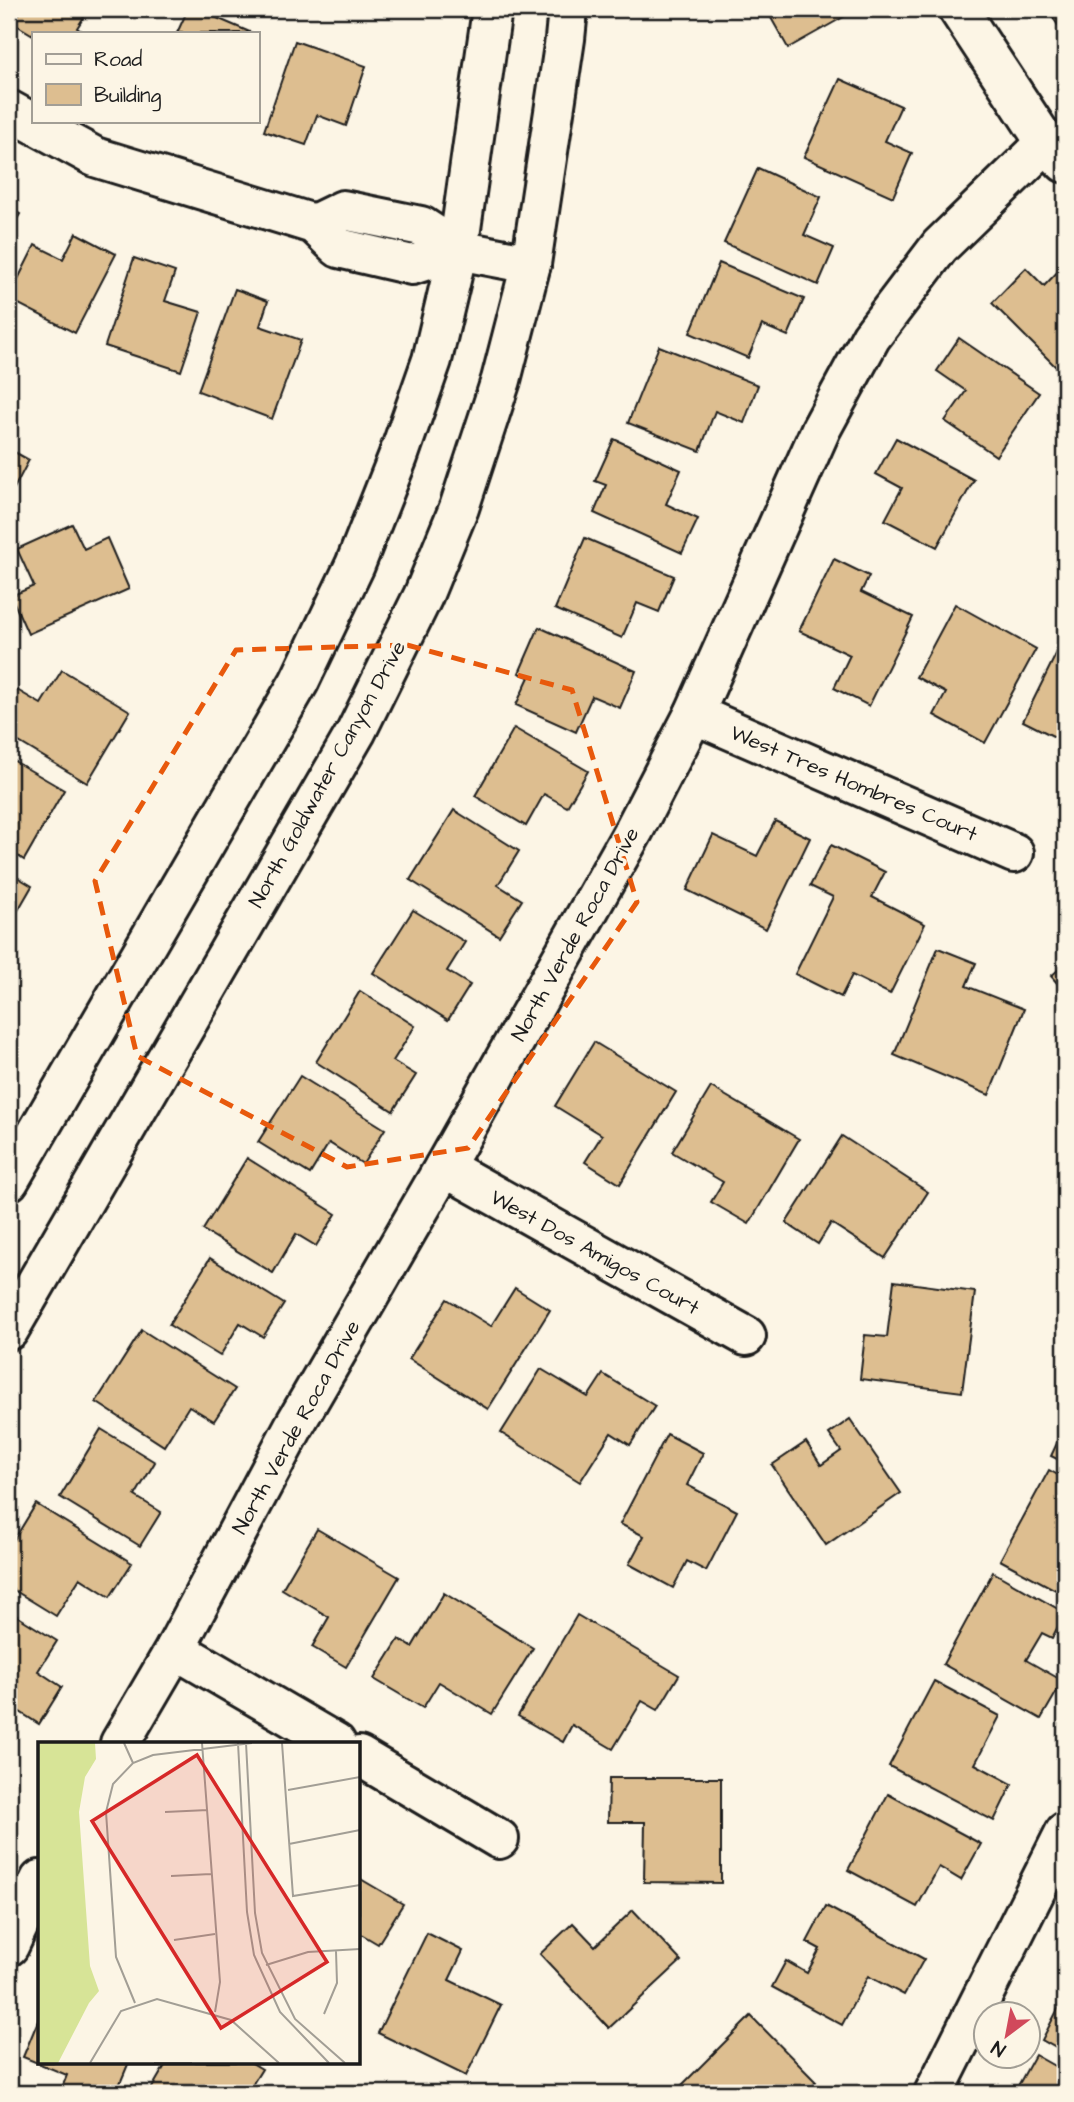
<svg xmlns="http://www.w3.org/2000/svg" width="1074" height="2102" font-family="'Architects Daughter',sans-serif">
<style>
.building{fill:#ddbe90;stroke:#1c1c1c;stroke-width:2}
.lines{fill:none;stroke-linecap:round;stroke-linejoin:round}
.minor-casing{stroke:#1c1c1c;stroke-width:44}
.tertiary-casing{stroke:#1c1c1c;stroke-width:44}
.minor{stroke:#fcf5e5;stroke-width:38}
.tertiary{stroke:#fcf5e5;stroke-width:38}
.marked{fill:none;stroke:#e8590c;stroke-width:5;stroke-dasharray:14 9;stroke-linejoin:round}
.labels{text-anchor:middle;stroke-width:7;stroke-linejoin:round;paint-order:stroke}
.street-label{font-size:21px;fill:#1c1c1c;stroke:#fcf5e5}
.inset-road{fill:none;stroke:#a29e95;stroke-width:2}
.view{fill:#d62828;fill-opacity:0.15;stroke:#d62828;stroke-width:3.5}
.inset-edge{fill:none;stroke:#1c1c1c;stroke-width:3.5}
</style>
<rect width="100%" height="100%" fill="#fcf5e5"/>
<filter id="ink" filterUnits="userSpaceOnUse"><feTurbulence type="fractalNoise" baseFrequency=".0143" numOctaves="2"/><feDisplacementMap in="SourceGraphic" scale="14" xChannelSelector="R" yChannelSelector="G"/><feConvolveMatrix kernelMatrix="1 2 1 2 8 2 1 2 1" color-interpolation-filters="sRGB"/></filter>
<g filter="url(#ink)">
<g class="building">
<path d="M22 9H89L77 28 84 33H33V35L13 23Z"/>
<path d="M188 9H196L252 33H177Z"/>
<path d="M766 9H856V10L788 48Z"/>
<path d="M1047 9H1065V29L1062 31Z"/>
<path d="M295 41 366 66 346 126 317 115 306 145 264 131Z"/>
<path d="M840 79 901 106 885 141 912 153 893 197 804 157Z"/>
<path d="M758 168 821 197 804 235 834 248 818 285 724 243Z"/>
<path d="M9 207 20 214 9 233Z"/>
<path d="M76 233 116 254 75 333 9 299V297L35 245 63 259Z"/>
<path d="M134 258 175 272 165 301 201 312 181 371 105 346Z"/>
<path d="M719 263 804 299 788 336 762 325 748 358 690 333Z"/>
<path d="M1065 264V369L1062 373 992 303 1026 268 1044 286Z"/>
<path d="M235 289 268 301 260 326 301 340 272 419 198 391Z"/>
<path d="M959 338 1039 393 996 456 945 421 966 391 937 371Z"/>
<path d="M659 346 758 385 744 423 715 411 700 451 628 423Z"/>
<path d="M896 438 974 480 937 547 885 520 902 488 876 474Z"/>
<path d="M614 439 681 470 666 504 698 519 682 553 594 513 606 485 595 481Z"/>
<path d="M9 449 29 460 9 498Z"/>
<path d="M72 524 84 549 107 538 129 589 28 634 11 596 34 586 17 549Z"/>
<path d="M585 538 674 576 659 612 637 603 622 638 555 609Z"/>
<path d="M834 559 869 576 861 592 913 617 869 706 834 688 850 655 799 631Z"/>
<path d="M955 604 1036 649 985 743 934 715 946 693 916 677Z"/>
<path d="M539 627 636 671 620 708 592 696 576 732 516 705 529 677 519 673Z"/>
<path d="M1065 636V730L1061 740 1023 721Z"/>
<path d="M62 670 130 711 87 783 9 736V703L17 690 41 704Z"/>
<path d="M514 728 588 771 567 807 544 794 526 826 475 796Z"/>
<path d="M9 758 64 790 24 860 9 850Z"/>
<path d="M454 810 519 851 498 885 522 900 499 936 410 880Z"/>
<path d="M775 821 810 838 766 929 687 890 713 835 757 856Z"/>
<path d="M831 845 885 872 872 897 925 924 890 994 852 975 841 997 795 974 833 897 810 886Z"/>
<path d="M9 872 32 886 9 926Z"/>
<path d="M413 910 465 942 447 971 470 985 448 1020 373 973Z"/>
<path d="M938 948 976 963 966 986 1024 1009 989 1095 894 1055Z"/>
<path d="M1065 964V992L1051 976Z"/>
<path d="M360 991 415 1026 393 1061 416 1075 393 1111 316 1062Z"/>
<path d="M594 1042 676 1092 620 1184 585 1162 602 1135 555 1106Z"/>
<path d="M300 1076 385 1129 363 1164 329 1143 310 1174 258 1142Z"/>
<path d="M711 1087 799 1139 749 1224 711 1202 723 1182 672 1152Z"/>
<path d="M842 1136 928 1192 885 1258 831 1223 818 1244 786 1223Z"/>
<path d="M247 1158 336 1214 316 1246 296 1234 273 1273 203 1230Z"/>
<path d="M210 1258 284 1304 263 1337 240 1323 220 1356 169 1325Z"/>
<path d="M894 1281 975 1292 962 1392 860 1379 865 1335 887 1337Z"/>
<path d="M515 1288 550 1310 488 1409 409 1359 447 1299 491 1326Z"/>
<path d="M142 1330 235 1389 214 1421 189 1406 164 1446 96 1402Z"/>
<path d="M541 1369 588 1397 603 1374 655 1406 630 1445 611 1433 580 1482 501 1433Z"/>
<path d="M850 1419 901 1493 826 1545 772 1465 806 1442 821 1465 841 1451 829 1434Z"/>
<path d="M1065 1426V1463L1051 1456Z"/>
<path d="M101 1429 155 1462 135 1496 161 1512 140 1546 60 1497Z"/>
<path d="M667 1434 703 1453 687 1485 737 1511 706 1571 687 1561 673 1588 629 1564 644 1536 620 1524Z"/>
<path d="M1049 1470 1065 1479V1595L1000 1560Z"/>
<path d="M36 1504 132 1563 110 1597 80 1578 56 1616 9 1587V1548Z"/>
<path d="M317 1529 399 1577 346 1667 312 1647 329 1617 282 1589Z"/>
<path d="M993 1572 1065 1613 1052 1638 1042 1633 1026 1660 1063 1681 1041 1719 943 1664Z"/>
<path d="M444 1593 533 1648 492 1714 439 1682 423 1708 374 1679 399 1639 412 1647Z"/>
<path d="M9 1611 57 1641 38 1671 62 1687 39 1724 9 1705Z"/>
<path d="M577 1615 679 1675 658 1710 642 1701 613 1749 572 1725 563 1742 518 1716Z"/>
<path d="M934 1681 1000 1716 975 1764 1012 1784 994 1821 889 1766Z"/>
<path d="M609 1778H721V1883L644 1882 645 1822H608Z"/>
<path d="M888 1794 981 1844 961 1880 939 1867 917 1907 848 1870Z"/>
<path d="M359 1878 403 1904 378 1944 361 1934 359 1937Z"/>
<path d="M826 1906 924 1959 904 1995 868 1976 842 2025 772 1987 786 1961 807 1973 820 1949 807 1942Z"/>
<path d="M633 1910 681 1961 609 2028 540 1954 573 1923 595 1946Z"/>
<path d="M427 1933 463 1951 449 1980 501 2005 466 2076 378 2033Z"/>
<path d="M1060 2005 1065 2007V2053L1042 2040Z"/>
<path d="M40 2016V2062H129L116 2093H60L67 2075 23 2057Z"/>
<path d="M751 2016 816 2082 805 2093H674Z"/>
<path d="M1035 2055 1065 2072V2093H1014Z"/>
<path d="M167 2062H250L262 2069 247 2093H149Z"/>
<path d="M298 2084 316 2093H293Z"/>
</g>
<g class="lines">
<defs>
<g id="minor">
<path d="M958 9 1046 143 1065 163"/>
<path d="M9 110 95 157 314 224 339 248 412 265 458 250"/>
<path d="M314 224 343 210 421 226 458 250 531 264"/>
<path d="M694 714 1014 853"/>
<path d="M444 1167 746 1336"/>
<path d="M175 1649 336 1743"/>
<path d="M120 1743 175 1649 294 1426 444 1167 634 830 694 714 821 429 871 337 940 246 1046 143"/>
<path d="M359 1756 499 1839"/>
<path d="M9 1946 40 1880"/>
<path d="M934 2093 1065 1832"/>
</g>
<g id="tertiary">
<path d="M9 1181 299 682 355 565 398 457 432 360 458 250 492 9"/>
<path d="M9 1330 356 732 423 596 459 508 501 380 531 264 565 39 568 9"/>
</g>
</defs>
<use href="#minor" class="minor-casing"/>
<use href="#tertiary" class="tertiary-casing"/>
<use href="#minor" class="minor"/>
<use href="#tertiary" class="tertiary"/>
</g>
</g>
<path class="marked" d="M407 645 572 690 637 902 468 1148 347 1167 137 1056 95 881 236 650Z"/>
<g class="labels">
<g class="street-label">
<text transform="translate(327 774) rotate(-61)" y="7">North Goldwater Canyon Drive</text>
<text transform="translate(854 783) rotate(23)" y="7">West Tres Hombres Court</text>
<text transform="translate(575 934) rotate(-61)" y="7">North Verde Roca Drive</text>
<text transform="translate(595 1252) rotate(29)" y="7">West Dos Amigos Court</text>
<text transform="translate(296 1427) rotate(-61)" y="7">North Verde Roca Drive</text>
</g>
</g>
<g transform="translate(38 1742)">
<rect width="322" height="322" fill="#fcf5e5"/>
<path d="M0 1H57L58 17 47 35 41 70 52 224 61 249 51 261 20 321H0Z" fill="#d7e497"/>
<path class="inset-road" d="M86 1 95 21M164 1 182 240 177 270M200 1 209 170 216 213 242 270 291 321M208 1 217 171 224 211 257 277 307 321M244 1 255 154 322 143M250 48 322 35M127 70 170 68M251 102 322 88M133 134 173 132M136 198 177 192M228 223 270 210 322 207M97 261 78 215 68 70 75 42 95 21 115 13 214 1M286 272 299 241 298 209M52 321 83 269 119 257 193 278 241 321M116 321H154"/>
<path class="view" d="M159 13 289 220 183 286 54 79Z"/>
<rect width="322" height="322" class="inset-edge"/>
</g>
<rect width="1074" height="2102" fill="none" stroke="#fcf5e5" stroke-width="35"/>
<rect x="18" y="18" width="1039" height="2067" fill="none" stroke="#1c1c1c" stroke-width="2.5" filter="url(#ink)"/>
<rect x="32" y="32" width="228" height="91" fill="#fcf5e5" stroke="#a29e95" stroke-width="2"/>
<rect x="46" y="54" width="35" height="10" fill="#fcf5e5" stroke="#a29e95" stroke-width="2"/>
<text x="94" y="66" font-size="21" fill="#1c1c1c">Road</text>
<rect x="46" y="84" width="35" height="21" fill="#ddbe90" stroke="#a29e95" stroke-width="2"/>
<text x="94" y="102" font-size="21" fill="#1c1c1c">Building</text>
<g transform="translate(1007 2035) rotate(212)"><circle r="33" fill="#fcf5e5" stroke="#a29e95" stroke-width="2"/>
<path d="M0-5L12 26L0 18L-12 26Z" fill="#d1495b"/>
<text y="-10" font-size="19" font-weight="bold" text-anchor="middle" fill="#1c1c1c">N</text>
</g>
</svg>
